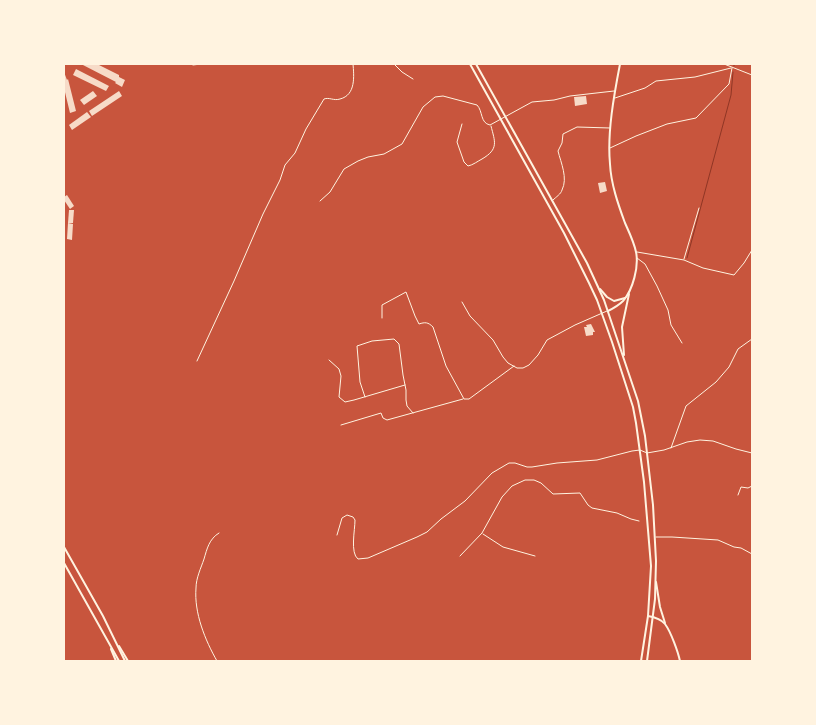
<svg xmlns="http://www.w3.org/2000/svg" width="816" height="725" font-family="'Alegreya Sans',sans-serif">
<style>
.lines{fill:none;stroke-linecap:round;stroke-linejoin:round}
.stream{stroke:#8f3625;stroke-width:1}
.building{fill:#f7dbc8}
.service{stroke:#fff3e0;stroke-width:1}
.minor{stroke:#fff3e0;stroke-width:2}
.tertiary{stroke:#fff3e0;stroke-width:2}
</style>
<rect width="100%" height="100%" fill="#c8553d"/>
<g class="lines">
<g class="stream">
<path d="M734 66V64"/>
<path d="M687 258 731 95 733 72"/>
</g>
</g>
<g class="building">
<path d="M81 64H97L119 75V77L125 80 122 87 115 83 116 82Z"/>
<path d="M76 69 109 86 106 91 73 75Z"/>
<path d="M64 72 67 80 68 79 76 111 70 113 64 88Z"/>
<path d="M93 91 97 96 84 105 80 100Z"/>
<path d="M119 91 122 96 92 116 89 111Z"/>
<path d="M586 96 587 104 575 106 574 97Z"/>
<path d="M87 112 91 117 72 130 69 125Z"/>
<path d="M605 182 607 191 600 193 598 183Z"/>
<path d="M67 195 74 206 70 209 64 200V197Z"/>
<path d="M69 210H74L73 223H68Z"/>
<path d="M68 223 73 224 72 240 67 239Z"/>
<path d="M591 324 595 332H593V335L586 336 584 327H587L586 325Z"/>
</g>
<g class="lines">
<g class="service">
<path d="M394 64 402 72 413 79"/>
<path d="M724 64 752 75"/>
<path d="M193 65 201 64"/>
<path d="M615 98 645 88 656 81 695 77 731 68"/>
<path d="M462 124 457 142 464 162 468 166C473 165 478 161 482 159 499 149 495 142 491 126"/>
<path d="M610 148 636 136 667 124 696 118 729 84 732 68"/>
<path d="M553 200C556 197 561 194 562 190 568 178 561 163 558 151L562 143 563 134 577 127 610 128"/>
<path d="M320 201 330 192 344 169 358 161 368 157 384 154 402 144 423 107 435 97 443 96 477 105C483 111 480 123 490 125L532 102 554 100 570 96 614 91"/>
<path d="M637 252 684 260 703 268 734 275 744 263 752 250"/>
<path d="M637 258 645 264 657 286 668 310 671 325 682 343"/>
<path d="M684 259 699 208"/>
<path d="M462 302 470 316 493 340 503 357 508 363 517 368H523L529 365 538 355 547 340 575 325 607 311"/>
<path d="M382 318V305L406 292 415 316 419 324C425 322 428 322 433 327L446 366 464 399H469L514 366"/>
<path d="M329 360 339 369 341 376 339 397 345 402 354 400 405 385"/>
<path d="M197 361 234 281 263 214 280 180 285 165 295 153 306 129 324 99C329 97 334 101 340 99 356 95 354 76 353 64"/>
<path d="M365 397 360 382 357 346 372 341 394 339 399 344 403 375 406 390V400L407 406 413 413"/>
<path d="M341 425 381 413 383 418 387 420 463 399"/>
<path d="M671 448 686 406 716 382 729 367 738 349 752 339"/>
<path d="M738 495 741 487 748 488 752 486"/>
<path d="M483 534 503 547 535 556"/>
<path d="M337 535 342 518 347 515 353 517 355 520C355 530 350 553 358 559L368 558 417 537 427 532 441 519 465 501 492 473 509 463H515L527 467H532L557 463 597 460 632 451 640 450 647 453 664 450 687 442 700 440 713 441 736 449 752 453"/>
<path d="M656 537H672L718 540 734 547 741 548 752 554"/>
<path d="M460 556 482 533 502 497 512 486 525 480H534L541 483 553 494 580 493 588 505 592 508 617 513 631 519 639 521"/>
<path d="M217 661C205 640 194 613 196 588 196 578 201 568 204 559 207 549 209 539 219 533"/>
</g>
<g class="minor">
<path d="M656 582 660 607 665 623"/>
<path d="M648 616C654 617 661 619 665 624 671 632 678 652 680 661"/>
</g>
<g class="tertiary">
<path d="M470 64 564 233 589 283 597 300 612 342 633 407 636 423 644 482 651 566 648 616 641 661"/>
<path d="M476 64 587 263 604 300 638 401 645 436 653 505 656 561 655 599 647 661"/>
<path d="M600 289 607 297 614 301 625 298"/>
<path d="M608 311C614 308 619 305 623 301 633 290 639 266 636 252 634 242 629 232 625 223 618 204 611 184 610 164 607 133 614 95 620 64"/>
<path d="M624 355 622 327 629 294"/>
<path d="M64 547 103 616 125 661"/>
<path d="M64 563 119 661"/>
<path d="M119 646 128 661"/>
<path d="M111 649 116 661"/>
</g>
</g>
<rect width="816" height="725" fill="none" stroke="#fff3e0" stroke-width="130"/>
</svg>
